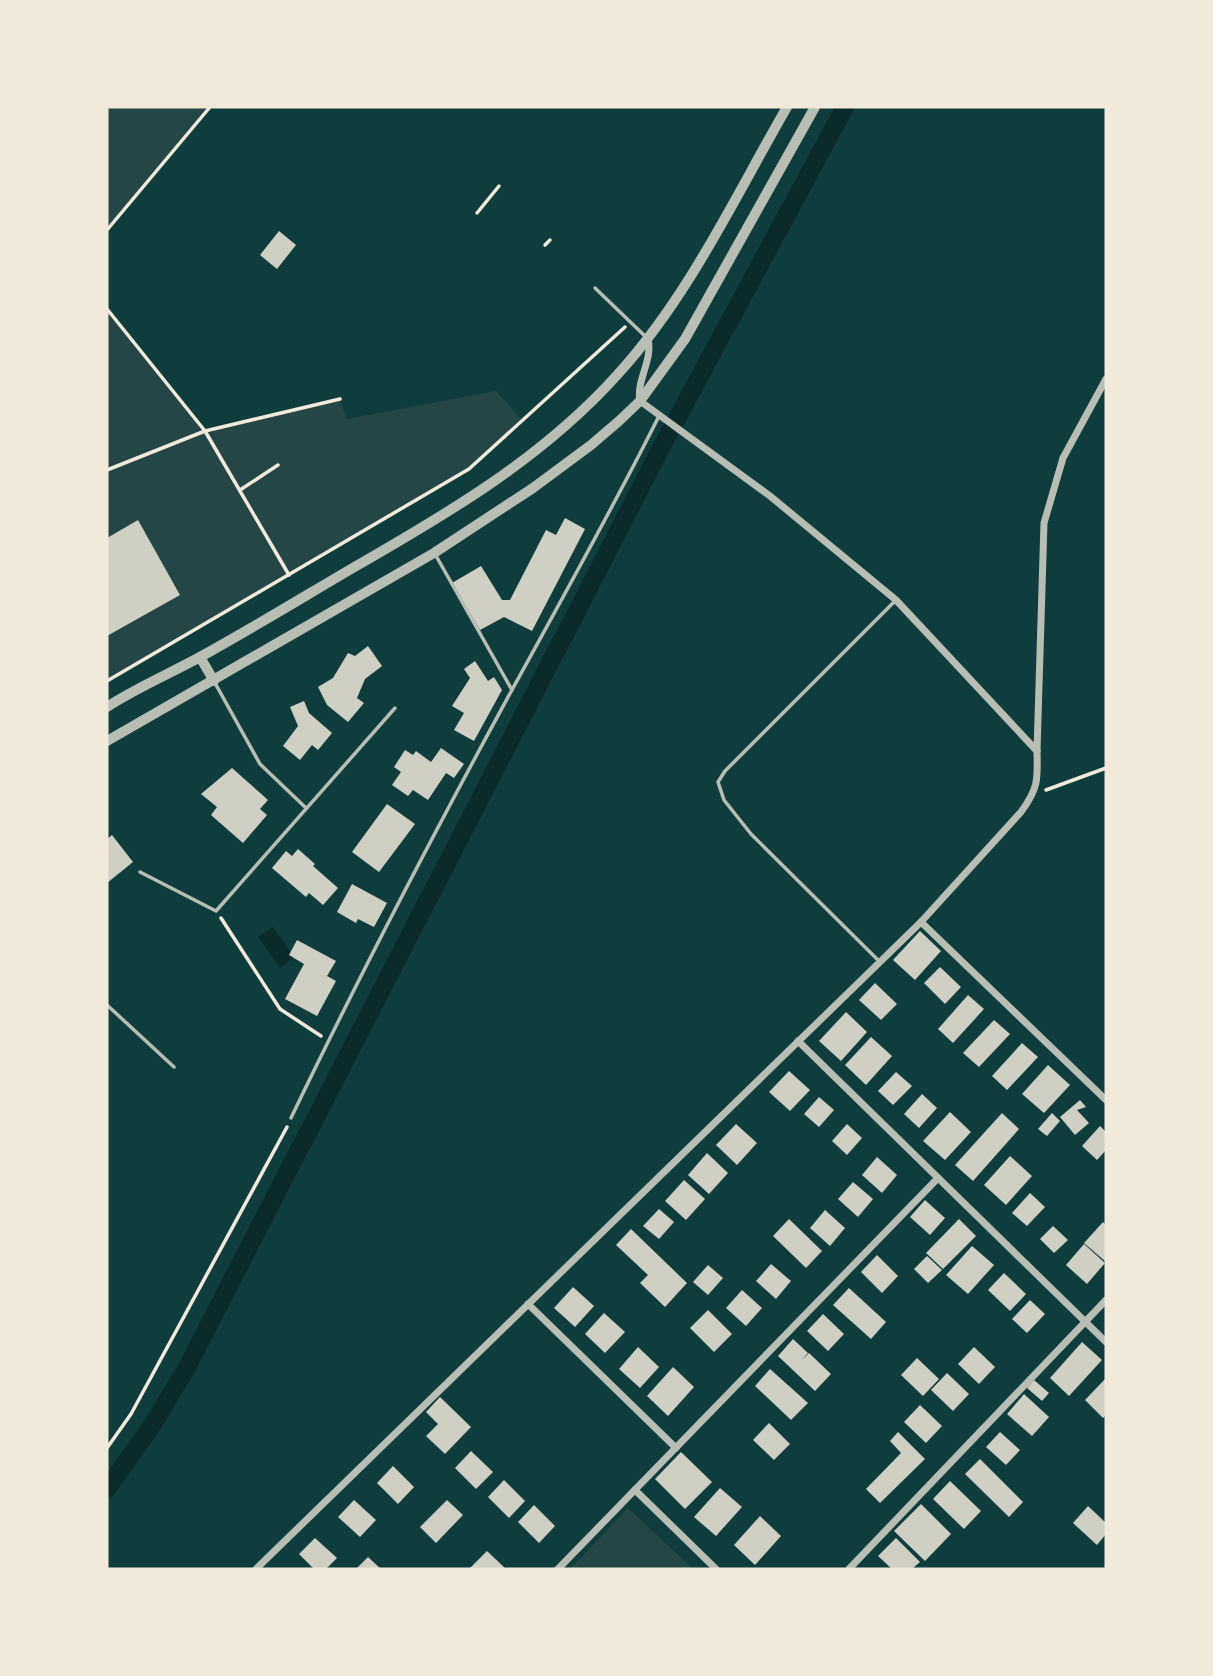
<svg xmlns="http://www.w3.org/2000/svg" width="1213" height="1676" font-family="'Roboto Serif',serif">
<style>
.green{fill:#244646}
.water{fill:#0a2a2b}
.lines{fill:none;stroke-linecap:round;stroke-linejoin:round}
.canal{stroke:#0a2a2b;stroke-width:18}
.building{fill:#cfcfc3}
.path{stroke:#f1e9da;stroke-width:3.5}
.service{stroke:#b8beb3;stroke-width:3.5}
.minor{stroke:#b8beb3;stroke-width:7}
.tertiary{stroke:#b8beb3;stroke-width:10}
</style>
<rect width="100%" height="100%" fill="#0f3d3e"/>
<g class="green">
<path d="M107 107H210L107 230Z"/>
<path d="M107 309 205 431 340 399 347 419 496 391 523 422 469 469 107 681V636L180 594 138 520 107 538Z"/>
<path d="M628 1508 693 1569H570Z"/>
</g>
<path class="water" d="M273 927 294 957 280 968 258 937Z"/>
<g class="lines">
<path class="canal" d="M107 1489 153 1424 186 1369 661 448 845 107"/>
</g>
<g class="building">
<path d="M279 231 296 245 277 269 260 255Z"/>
<path d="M565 518 585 529 532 631 504 617 480 630 452 583 481 566 502 600H510L546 530 556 535Z"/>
<path d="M138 520 180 595 107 636V538Z"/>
<path d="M368 646 382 666 365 679 357 698 364 703 348 722 327 705 318 687 333 678 348 653 355 656Z"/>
<path d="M475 661 488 681 494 677 502 690 474 741 454 730 464 713 452 706 470 678 464 669Z"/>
<path d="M304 701 309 713 332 733 318 750 312 745 300 760 283 746 298 726 290 707Z"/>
<path d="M441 748 464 764 454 778 446 773 428 800 413 790 408 796 392 785 401 772 394 767 405 750 413 755 416 751 431 762Z"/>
<path d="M232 768 268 800 260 809 267 815 243 843 211 815 217 807 201 794Z"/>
<path d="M387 804 415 824 379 872 352 852Z"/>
<path d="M112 835 133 862 107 883V839Z"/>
<path d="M298 849 315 864 313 866 338 888 323 905 309 893 306 897 272 868 286 851 292 856Z"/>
<path d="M352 884 387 903 374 927 358 919 356 923 337 912Z"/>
<path d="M920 931 941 951 915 980 893 960Z"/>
<path d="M297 940 336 961 327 976 336 981 317 1016 285 999 304 964 289 955Z"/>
<path d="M940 967 961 987 945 1004 924 983Z"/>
<path d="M875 983 897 1004 881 1020 859 1000Z"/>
<path d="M968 995 984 1009 953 1043 938 1029Z"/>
<path d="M846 1012 867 1032 841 1061 819 1041Z"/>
<path d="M994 1020 1010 1034 979 1067 963 1053Z"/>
<path d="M871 1037 892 1056 866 1085 845 1065Z"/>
<path d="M1022 1043 1038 1057 1007 1090 992 1076Z"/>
<path d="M1048 1065 1070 1085 1044 1113 1022 1094Z"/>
<path d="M789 1071 810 1090 790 1111 769 1092Z"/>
<path d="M896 1072 912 1086 893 1105 878 1091Z"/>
<path d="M922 1094 937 1108 919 1128 904 1114Z"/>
<path d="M819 1097 834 1110 819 1127 804 1114Z"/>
<path d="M1080 1100 1086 1107 1077 1110 1089 1123 1075 1135 1060 1117Z"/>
<path d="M950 1112 971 1132 945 1160 923 1141Z"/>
<path d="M1002 1113 1019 1129 973 1181 955 1165Z"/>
<path d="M1052 1113 1060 1121 1047 1136 1038 1129Z"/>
<path d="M736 1124 757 1143 737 1165 716 1145Z"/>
<path d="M847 1124 862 1138 847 1155 832 1141Z"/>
<path d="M1100 1126 1106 1132V1150L1097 1160 1082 1146Z"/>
<path d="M707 1153 728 1173 709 1194 688 1175Z"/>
<path d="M1010 1156 1032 1176 1006 1205 984 1185Z"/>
<path d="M877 1157 897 1175 882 1193 862 1175Z"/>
<path d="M684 1180 705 1199 686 1220 665 1201Z"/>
<path d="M853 1182 873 1199 858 1217 838 1199Z"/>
<path d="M1030 1193 1045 1207 1027 1226 1012 1213Z"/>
<path d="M925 1200 945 1218 930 1235 910 1217Z"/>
<path d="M659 1209 674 1222 659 1239 643 1226Z"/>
<path d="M825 1210 845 1228 830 1246 810 1228Z"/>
<path d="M789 1219 822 1251 806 1268 773 1236Z"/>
<path d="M959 1219 976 1236 943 1269 926 1253Z"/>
<path d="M1103 1222 1106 1225V1262L1084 1243Z"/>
<path d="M1053 1226 1068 1240 1054 1253 1040 1239Z"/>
<path d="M631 1229 687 1283 665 1307 640 1283 648 1275 616 1245Z"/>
<path d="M1084 1244 1105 1263 1087 1284 1066 1265Z"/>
<path d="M972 1246 994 1265 968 1294 946 1275Z"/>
<path d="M877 1255 898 1276 882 1293 861 1272Z"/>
<path d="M927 1256 942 1270 928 1283 914 1269Z"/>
<path d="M771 1264 791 1281 776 1299 756 1281Z"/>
<path d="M708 1265 723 1278 708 1295 693 1282Z"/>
<path d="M1004 1273 1026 1294 1010 1311 988 1290Z"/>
<path d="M573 1287 594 1306 575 1327 554 1308Z"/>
<path d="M849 1288 886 1322 871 1339 833 1305Z"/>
<path d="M742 1290 762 1308 746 1326 726 1308Z"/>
<path d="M1030 1300 1045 1314 1027 1333 1012 1319Z"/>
<path d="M708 1310 732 1334 714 1352 690 1328Z"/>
<path d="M604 1313 625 1332 605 1353 585 1334Z"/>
<path d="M823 1314 844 1334 828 1351 807 1331Z"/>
<path d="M793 1339 808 1353 802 1360 809 1353 831 1374 815 1391 778 1356Z"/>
<path d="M1082 1342 1102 1360 1069 1396 1050 1378Z"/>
<path d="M638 1347 659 1367 640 1388 619 1369Z"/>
<path d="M974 1347 995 1367 979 1384 958 1364Z"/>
<path d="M917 1358 939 1379 923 1396 901 1375Z"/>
<path d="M673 1367 694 1387 668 1416 647 1396Z"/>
<path d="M770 1369 808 1403 791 1420 755 1386Z"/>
<path d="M947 1373 969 1394 953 1411 931 1390Z"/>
<path d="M1106 1378V1415L1103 1418 1085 1400Z"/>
<path d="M1034 1380 1049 1393 1042 1401 1027 1388Z"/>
<path d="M1024 1394 1049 1417 1032 1436 1007 1414Z"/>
<path d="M440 1397 471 1427 445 1454 426 1436 438 1424 426 1412Z"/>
<path d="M920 1405 942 1426 926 1443 904 1422Z"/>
<path d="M769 1423 790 1444 774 1460 753 1440Z"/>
<path d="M898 1432 925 1459 880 1503 866 1489 901 1453 890 1441Z"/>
<path d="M1000 1432 1020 1450 1006 1465 986 1447Z"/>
<path d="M471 1451 493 1472 476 1489 455 1468Z"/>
<path d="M681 1452 712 1482 685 1509 655 1479Z"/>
<path d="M980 1459 1023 1502 1009 1517 965 1474Z"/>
<path d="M393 1466 414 1487 398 1504 377 1483Z"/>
<path d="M504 1480 525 1501 509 1518 488 1497Z"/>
<path d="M950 1481 981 1511 964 1529 933 1499Z"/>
<path d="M720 1488 742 1507 716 1536 694 1517Z"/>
<path d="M354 1500 376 1520 360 1537 338 1517Z"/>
<path d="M447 1500 463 1515 436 1543 420 1527Z"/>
<path d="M921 1504 951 1534 925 1561 894 1531Z"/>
<path d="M534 1505 555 1526 539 1543 518 1522Z"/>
<path d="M1088 1506 1106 1523V1534L1097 1545 1073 1523Z"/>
<path d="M760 1516 781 1536 755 1565 734 1545Z"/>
<path d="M315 1538 337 1558 326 1569H314L299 1554Z"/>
<path d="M896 1538 920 1562 912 1569H892L878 1556Z"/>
<path d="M487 1551 506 1569H472L470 1568Z"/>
<path d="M368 1557 381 1569H356Z"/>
</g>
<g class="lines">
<g class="path">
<path d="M477 213 499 186"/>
<path d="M107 230 210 107"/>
<path d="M545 245 550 240"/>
<path d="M107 309 205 431 289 575"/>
<path d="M107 470 205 431 340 399"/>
<path d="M240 490 278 465"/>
<path d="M107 681 469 469 625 327"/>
<path d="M1046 790 1106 768"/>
<path d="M221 918 280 1009 321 1036"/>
<path d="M107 1448 131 1414 287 1127"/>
</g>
<g class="service">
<path d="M595 288 647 338"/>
<path d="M435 554 512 690"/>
<path d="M215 683 260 764 306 808"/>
<path d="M140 872 216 911 395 708"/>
<path d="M880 962 751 834 724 800 718 782 725 771 896 600"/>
<path d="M107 1005 174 1067"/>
<path d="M291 1118C361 972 436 829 513 688 563 597 613 508 659 416"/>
</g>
<g class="minor">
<path d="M648 339C653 361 636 380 640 401L770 496 896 600 1037 751"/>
<path d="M921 922 1106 1100"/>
<path d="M798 1041 1106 1342"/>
<path d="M528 1304 676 1448"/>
<path d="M635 1490 716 1569"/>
<path d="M256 1569 921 922 1021 812C1038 789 1038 780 1037 751L1044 523 1063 458 1106 379"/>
<path d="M558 1569 938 1178"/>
<path d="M849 1569 1106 1300"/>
</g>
<g class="tertiary">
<path d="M200 657 214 681"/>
<path d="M107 707C136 688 169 674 200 657 251 629 300 599 351 569 447 514 543 458 618 374 689 296 735 197 787 107"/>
<path d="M107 741 434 553 533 488 591 445 619 421 640 401 685 339 815 107"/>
</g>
</g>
<rect width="1213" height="1676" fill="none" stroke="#f1e9da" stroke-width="217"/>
</svg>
